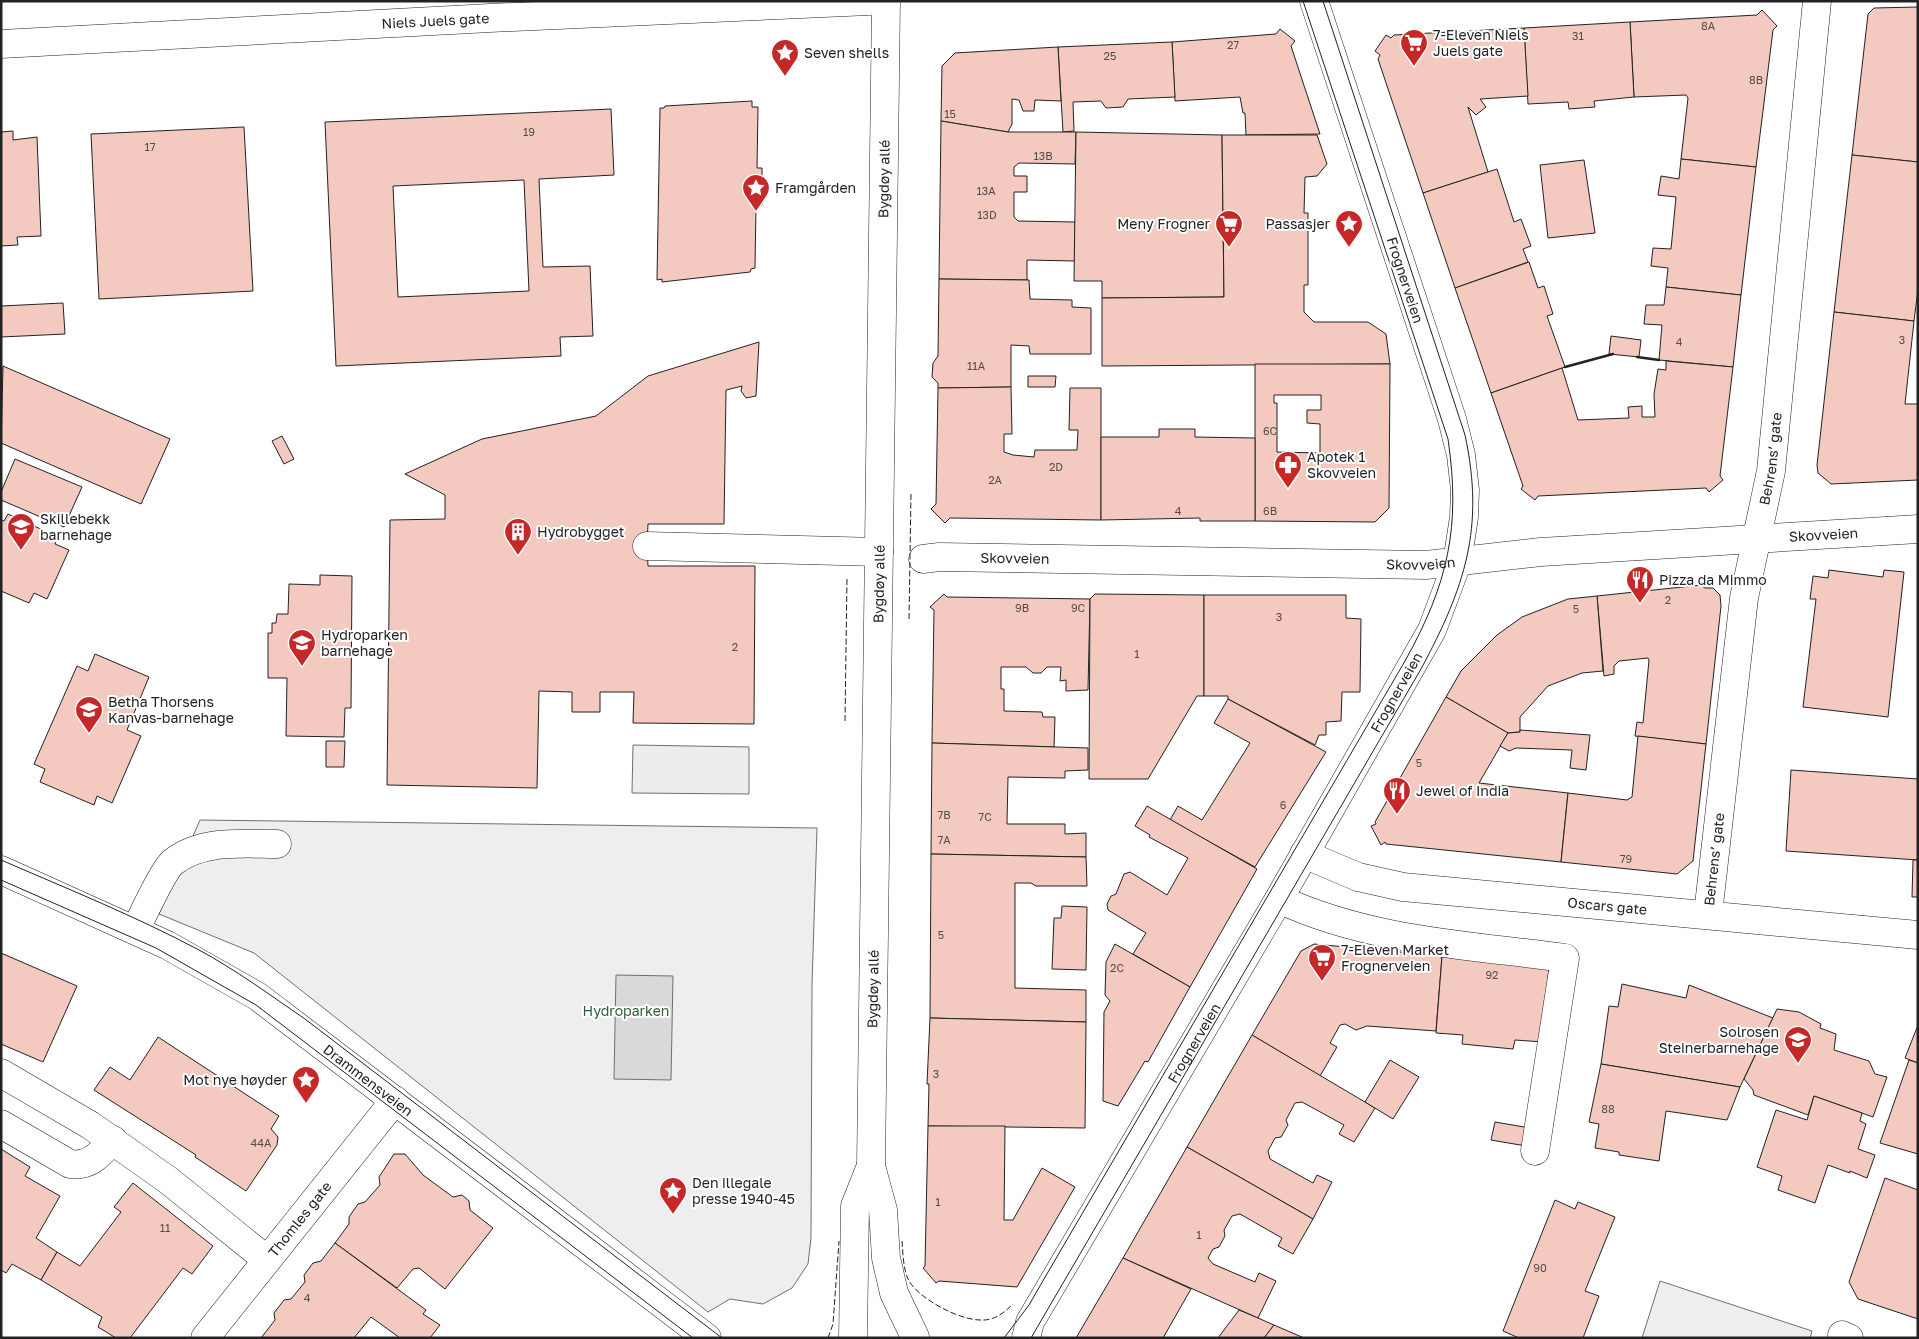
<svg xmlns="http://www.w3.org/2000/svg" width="1919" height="1339" font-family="'Golos Text',sans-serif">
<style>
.green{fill:#eee;stroke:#6f6f6f}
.parking{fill:#ededed;stroke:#6f6f6f}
.water{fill:#d9d9d9;stroke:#6f6f6f}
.building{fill:#f3c9c0;stroke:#222;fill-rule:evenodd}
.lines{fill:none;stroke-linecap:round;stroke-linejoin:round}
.minor-casing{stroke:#222;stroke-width:29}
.major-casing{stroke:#222;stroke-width:29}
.minor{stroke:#fff;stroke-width:28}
.major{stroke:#fff;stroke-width:28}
.tram{stroke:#222;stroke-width:1}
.fence{stroke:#222;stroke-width:1;stroke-dasharray:6 2.5;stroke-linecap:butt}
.wall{stroke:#222;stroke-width:2.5}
.labels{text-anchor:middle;stroke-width:4;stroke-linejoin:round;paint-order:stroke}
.number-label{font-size:11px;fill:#564c4a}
.street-label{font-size:14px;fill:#222;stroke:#fff}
.poi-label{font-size:14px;fill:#222;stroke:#fff;text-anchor:start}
.park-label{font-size:14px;fill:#2f5e38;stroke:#fff}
</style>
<rect width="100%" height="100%" fill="#fff"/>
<g class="green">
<path d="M200 820 817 828 812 985 811 1238 808 1264 792 1288 763 1304 730 1299 708 1312 254 953 159 914Z"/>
<path d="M1660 1281 1812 1331 1810 1338H1642Z"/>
</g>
<path class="parking" d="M633 745 749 747V794L632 793Z"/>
<path class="water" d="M616 975 673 976 671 1080 614 1079Z"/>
<g class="building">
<path d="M1918 7V162L1852 155 1868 14 1874 8Z"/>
<path d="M1762 10 1777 26 1773 30 1756 167 1681 159 1688 98 1686 95 1634 97 1630 22 1757 15Z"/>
<path d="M1630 22 1634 97 1594 101 1595 107 1569 109 1568 102 1528 104 1524 28Z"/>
<path d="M1524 28 1528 96 1480 99 1486 107 1476 115 1468 107 1488 172 1423 193 1378 59 1380 55 1375 51 1386 35 1391 38 1394 35Z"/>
<path d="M1280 29 1295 41 1291 46 1320 134 1246 135 1245 113H1243L1240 97 1175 101 1172 42 1276 34Z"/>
<path d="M1172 42 1175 97 1128 99 1123 107 1106 108 1101 101 1073 102 1074 131 1063 132 1058 47Z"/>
<path d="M1058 47 1061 101 1035 100 1034 111H1023L1019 100 1012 99V124L1008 132 941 121 942 66 955 53Z"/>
<path d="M752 101V107H758L757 168H762V205H756L755 268 751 269 750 272 662 282V279L657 280 660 108H664L665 106Z"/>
<path d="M611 109 614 175 539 179 543 267 590 266 593 336 560 337 561 356 336 366 325 122ZM524 180 529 291 398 297 393 186Z"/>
<path d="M941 121 1008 132H1076L1075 164 1019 163 1014 167V176H1027V192H1014V217L1018 221 1075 222V261L1027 260V280L939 279Z"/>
<path d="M244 127 253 291 99 299 91 134Z"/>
<path d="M13 131V140L37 137 41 236 17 237 18 245 1 246V132Z"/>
<path d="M1076 132 1222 135 1224 297 1102 298V281H1074Z"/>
<path d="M1222 135H1317L1327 164 1317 176 1305 177 1304 213H1308V285H1304V312L1314 322H1368L1386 334 1390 364 1102 366V298L1224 297Z"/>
<path d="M1852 155 1918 162V289L1914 321 1834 312Z"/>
<path d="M1681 159 1756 167 1741 295 1666 287 1668 268 1651 266 1653 248 1671 249 1676 197 1658 195 1661 176 1679 179Z"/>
<path d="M1584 160 1595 233 1548 238 1540 165Z"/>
<path d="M1497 169 1514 222 1521 219 1531 246 1523 249 1528 262 1455 288 1423 193Z"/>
<path d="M1529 262 1538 288 1544 286 1553 314 1547 316 1565 367 1491 393 1455 288Z"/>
<path d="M939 279 1029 280 1030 299 1072 300V307L1091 308V354H1030L1029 346 1011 345V387L938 388V383L932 377 933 363 938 356Z"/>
<path d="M1666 287 1741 295 1733 367 1659 360 1662 325 1644 324 1646 305H1664Z"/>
<path d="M63 303 65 334 1 337V306Z"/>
<path d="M1834 312 1914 321 1905 404H1918V480L1831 484 1818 473 1817 465Z"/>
<path d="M1611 336 1641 340 1639 357 1609 354Z"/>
<path d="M759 342 756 396 746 398 741 391 742 386 726 390 724 524H648L647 546 648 566H755L754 724 633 723 634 692H600V712H572V692L539 691 537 788 387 785 390 520 445 519V495L405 474 482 439 596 416 648 376Z"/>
<path d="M1666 361 1733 367 1720 476 1723 480 1709 492 1706 488 1538 496 1535 500 1521 489 1523 486 1491 393 1562 368 1578 420 1629 418 1628 407 1642 406V417H1655L1654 394 1658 369 1666 370Z"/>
<path d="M1255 364H1390L1389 508 1375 522 1255 521ZM1274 395H1321V410H1307V423L1320 424V453L1277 452V403H1274Z"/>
<path d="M3 366 170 439 141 504 1 443Z"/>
<path d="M1028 376H1056L1055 387H1028Z"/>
<path d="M1011 387 1012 434H1004V452L1013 455 1034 457 1035 450H1077L1078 430H1069L1070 388H1101V520L950 518 945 523 931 509 936 504 938 388Z"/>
<path d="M1159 429H1195V437L1255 438V521H1200V518L1101 520V437H1159Z"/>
<path d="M282 436 294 459 284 464 272 441Z"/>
<path d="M15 459 82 487 64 527 1 500V492Z"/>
<path d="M8 514 58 537 55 544 69 550 47 599 34 593 29 603 1 591V520L4 521Z"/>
<path d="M1829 570 1883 577 1884 570 1904 572 1888 717 1803 707 1816 599H1810L1813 576 1828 578Z"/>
<path d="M320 575 352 576 351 708H345L344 737 286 736 287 678H268V633H272V623H276L277 614H288L289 584 320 585Z"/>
<path d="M1701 585 1705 588H1713L1720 595 1721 606 1706 744 1635 736 1637 722 1643 723 1649 660 1648 658 1619 661 1614 666V674L1604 676 1597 596Z"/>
<path d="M944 594 947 597 1090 599 1088 690 1066 691V680L1060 681 1061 667H1047L1041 673H1033L1026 667H1001V689H1004V711L1042 712 1043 717H1055L1054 747 932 743 934 610 930 607Z"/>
<path d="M1095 594 1204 595V696H1197L1148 779H1089L1090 599Z"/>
<path d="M1204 595H1346V618L1361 619 1360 692H1342L1341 721 1326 722V735H1319L1315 745 1228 699V696H1204Z"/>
<path d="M1597 596 1603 671 1582 673 1548 686 1520 717V732L1508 733 1446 697 1461 671 1497 635 1522 617 1568 599Z"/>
<path d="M95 654 149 677 127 730 141 736 112 803 97 796 94 805 40 782 45 769 34 764 77 666 88 671Z"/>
<path d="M1446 697 1508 733 1479 783 1568 793 1561 862 1386 844 1385 842 1381 845 1371 826 1376 824 1375 822Z"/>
<path d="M1228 699 1326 752 1255 867 1170 820 1178 806 1202 820 1250 743 1214 723Z"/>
<path d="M1520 730 1590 735 1586 770 1570 768 1572 750 1516 748 1509 751 1500 746 1508 733 1520 732Z"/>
<path d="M1638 736 1706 744 1693 861 1677 874 1561 862 1568 793 1627 800 1632 797Z"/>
<path d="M326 741H345L344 767H326Z"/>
<path d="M932 743 1088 748V770L1065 771V778L1008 777 1007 824H1065V834L1086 833V857L931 854Z"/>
<path d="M1791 770 1918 779V860L1786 851Z"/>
<path d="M1147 806 1257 869 1190 987 1133 954 1146 933 1108 910 1107 904 1111 896 1116 894 1124 874 1130 872 1167 895 1188 858 1149 837 1150 835 1135 826Z"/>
<path d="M931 854 1086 857 1087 886H1036L1031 883H1015V988L1086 990V1022L930 1018Z"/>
<path d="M1913 860H1918V897H1912Z"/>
<path d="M1062 906 1087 907 1086 970 1052 969 1054 918H1061Z"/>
<path d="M1115 944 1190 987 1148 1062 1145 1061 1118 1106 1103 1101 1104 1012 1110 1001 1105 995 1106 962Z"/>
<path d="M1314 944 1442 956 1436 1031 1367 1026 1356 1030 1345 1024 1340 1025 1330 1043 1337 1047 1320 1076 1252 1035 1301 951Z"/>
<path d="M1 953 77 986 43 1062 1 1044Z"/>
<path d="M1442 956 1549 966 1543 1042 1515 1040 1513 1049 1462 1044 1463 1035 1436 1033Z"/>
<path d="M1622 984 1686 998 1689 985 1773 1018 1740 1087 1601 1064 1609 1006 1618 1007Z"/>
<path d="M1777 1009 1799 1012 1821 1024 1820 1028 1836 1034 1834 1050 1869 1061 1875 1074 1887 1077 1873 1117 1814 1096 1808 1115 1754 1095 1753 1090 1744 1079Z"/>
<path d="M930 1018 1086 1022 1085 1128 928 1126 929 1084H927Z"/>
<path d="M1918 1025V1063L1905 1058Z"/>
<path d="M1252 1035 1375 1108 1354 1142 1339 1134 1344 1125 1302 1102 1295 1103 1286 1120 1288 1125 1281 1137 1275 1138 1268 1151 1270 1159 1313 1183 1317 1175 1332 1182 1313 1219 1187 1147Z"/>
<path d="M158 1037 279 1116 271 1129 278 1137 277 1145 246 1191 195 1157 196 1155 94 1090 110 1067 130 1080Z"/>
<path d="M1390 1060 1419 1077 1393 1119 1365 1102Z"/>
<path d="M1909 1060 1918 1063V1154L1880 1143Z"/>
<path d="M1601 1064 1740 1087 1727 1120 1666 1111 1659 1161 1619 1155V1152L1595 1148 1599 1124 1589 1122Z"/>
<path d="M1814 1096 1862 1113 1860 1121 1866 1124 1858 1149 1875 1155 1867 1178 1850 1171V1173L1828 1165 1815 1203 1778 1190 1782 1176 1757 1167 1776 1110 1807 1120Z"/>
<path d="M1495 1122 1536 1129 1532 1147 1491 1140Z"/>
<path d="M928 1126H1005L1004 1220H1013L1042 1168 1075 1187 1017 1287 939 1281 936 1283 923 1268 925 1266Z"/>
<path d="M1187 1147 1313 1219 1293 1254 1278 1246 1282 1238 1240 1214 1232 1216 1224 1230 1225 1236 1219 1247 1213 1249 1208 1258 1213 1264 1255 1282 1259 1273 1276 1281 1258 1318 1123 1258Z"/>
<path d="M1 1149 30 1167 25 1176 60 1196 36 1238 57 1252 41 1280 12 1264 6 1273 1 1270Z"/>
<path d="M394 1154H405L423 1175 453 1197 462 1195 469 1201 470 1210 493 1228 445 1289 419 1268 413 1269 397 1288 335 1243 349 1224V1217L358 1204 365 1202 380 1185 379 1177Z"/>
<path d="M1885 1178 1918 1190V1319L1858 1299 1849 1282Z"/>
<path d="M133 1183 213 1246 192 1274 183 1268 130 1338H116L98 1327 102 1317 41 1280 57 1252 80 1266 121 1212 114 1207Z"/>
<path d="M1555 1200 1575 1209 1578 1202 1615 1217 1585 1291 1599 1296 1583 1338H1519L1503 1331Z"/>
<path d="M335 1243 426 1310 423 1314 440 1325 430 1338H400L371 1317 354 1338H261L275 1320 274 1313 284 1300 291 1299 305 1282 304 1275 313 1263 321 1261Z"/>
<path d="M1123 1258 1191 1289 1163 1338H1076Z"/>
<path d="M1239 1310 1258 1318 1274 1325 1264 1338H1218Z"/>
<path d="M1274 1325 1304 1338H1264Z"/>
</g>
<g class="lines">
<defs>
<g id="minor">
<path id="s1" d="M1 44 490 18 869 1"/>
<path d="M647 546 879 552"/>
<path id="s2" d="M923 559 939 557 1426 565 1541 552 1918 529"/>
<path id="s3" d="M1304 854 1358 877 1403 887 1918 935"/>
<path id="s4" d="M1 870 167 945 257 996 707 1338"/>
<path d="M1279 899C1369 941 1468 945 1565 958L1535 1151"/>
<path id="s5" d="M1708 914 1744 598 1771 471 1817 1"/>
<path d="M136 930C141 918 164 869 173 862 202 839 243 844 277 844"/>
<path d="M1 1073 90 1125 168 1180 267 1260"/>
<path d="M1 1124 70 1164C90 1167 100 1154 113 1140"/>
<path d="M1842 1335 1849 1338"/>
<path id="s6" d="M205 1338 395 1100"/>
<path id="s7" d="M1026 1338 1030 1322 1279 899 1432 630 1457 563 1464 517 1465 490 1461 455 1452 419 1314 1"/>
</g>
<g id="major">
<path d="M886 1 871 1166 883 1210 886 1258 894 1293 915 1337"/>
<path d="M853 1338 855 1206 871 1166"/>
</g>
</defs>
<use href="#minor" class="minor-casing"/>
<use href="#major" class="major-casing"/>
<use href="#minor" class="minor"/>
<use href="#major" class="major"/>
<g class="tram">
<path d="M1 860C68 889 135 916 199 950 236 970 270 995 305 1019L722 1338"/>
<path d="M1 880 156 948 256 1005 693 1338"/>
<path d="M1004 1338 1029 1305 1044 1279 1405 661C1448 584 1461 527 1448 439L1303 1"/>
<path d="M1031 1338 1421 669C1465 587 1485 528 1465 435L1323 1"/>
</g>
<g class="fence">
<path d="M909 619 911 493"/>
<path d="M845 721 847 578"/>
<path d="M902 1241C903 1253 903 1268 908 1279 917 1298 959 1320 980 1320 994 1321 1004 1313 1013 1304"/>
<path d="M828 1338 833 1324 839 1241"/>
</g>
<g class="wall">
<path d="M1637 357 1659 360"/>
<path d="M1565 367 1613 354"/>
</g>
</g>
<defs>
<symbol id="supermarket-pin" viewBox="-11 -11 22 30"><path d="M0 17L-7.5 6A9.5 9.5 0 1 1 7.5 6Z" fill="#c62828" stroke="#fff"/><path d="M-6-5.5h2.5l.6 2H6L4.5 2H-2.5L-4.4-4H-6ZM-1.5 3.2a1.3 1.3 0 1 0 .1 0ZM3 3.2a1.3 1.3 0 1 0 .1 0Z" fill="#fff"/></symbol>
<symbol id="sight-pin" viewBox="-11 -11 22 30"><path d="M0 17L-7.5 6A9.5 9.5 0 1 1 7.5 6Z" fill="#c62828" stroke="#fff"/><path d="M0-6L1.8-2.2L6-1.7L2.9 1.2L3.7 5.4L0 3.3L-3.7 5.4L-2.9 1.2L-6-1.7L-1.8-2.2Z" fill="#fff"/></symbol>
<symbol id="pharmacy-pin" viewBox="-11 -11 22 30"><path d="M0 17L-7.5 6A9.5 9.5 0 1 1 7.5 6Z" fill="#c62828" stroke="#fff"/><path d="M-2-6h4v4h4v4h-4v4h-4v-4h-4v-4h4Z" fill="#fff"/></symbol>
<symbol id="school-pin" viewBox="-11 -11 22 30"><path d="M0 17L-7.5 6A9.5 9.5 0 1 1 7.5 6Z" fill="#c62828" stroke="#fff"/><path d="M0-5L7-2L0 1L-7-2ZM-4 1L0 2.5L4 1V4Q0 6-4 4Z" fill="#fff"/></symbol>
<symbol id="building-pin" viewBox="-11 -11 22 30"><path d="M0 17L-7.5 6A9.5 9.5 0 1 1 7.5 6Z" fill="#c62828" stroke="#fff"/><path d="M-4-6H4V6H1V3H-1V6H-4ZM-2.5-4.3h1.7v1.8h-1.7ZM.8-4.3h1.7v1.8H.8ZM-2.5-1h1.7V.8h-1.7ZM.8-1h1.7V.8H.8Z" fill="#fff"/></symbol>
<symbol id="restaurant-pin" viewBox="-11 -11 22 30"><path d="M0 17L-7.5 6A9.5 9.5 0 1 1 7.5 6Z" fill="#c62828" stroke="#fff"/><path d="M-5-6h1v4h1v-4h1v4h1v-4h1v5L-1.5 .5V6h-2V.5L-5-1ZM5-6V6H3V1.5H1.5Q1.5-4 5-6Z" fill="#fff"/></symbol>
</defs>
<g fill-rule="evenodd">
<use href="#supermarket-pin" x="1398" y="27" width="32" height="43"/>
<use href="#sight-pin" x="769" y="37" width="32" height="43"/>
<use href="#sight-pin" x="740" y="172" width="32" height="43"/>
<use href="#supermarket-pin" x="1213" y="208" width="32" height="43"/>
<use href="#sight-pin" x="1333" y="208" width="32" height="43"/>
<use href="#pharmacy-pin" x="1272" y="449" width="32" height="43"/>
<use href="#school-pin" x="5" y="511" width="32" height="43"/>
<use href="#building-pin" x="502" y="516" width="32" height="43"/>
<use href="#restaurant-pin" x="1624" y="564" width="32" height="43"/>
<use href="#school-pin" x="286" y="627" width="32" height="43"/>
<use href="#school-pin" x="73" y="694" width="32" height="43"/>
<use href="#restaurant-pin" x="1381" y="775" width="32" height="43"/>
<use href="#supermarket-pin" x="1306" y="942" width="32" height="43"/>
<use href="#school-pin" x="1782" y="1024" width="32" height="43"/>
<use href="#sight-pin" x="290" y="1064" width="32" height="43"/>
<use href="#sight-pin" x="657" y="1175" width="32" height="43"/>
</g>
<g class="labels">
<g class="number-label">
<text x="1708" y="30">8A</text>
<text x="1578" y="40">31</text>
<text x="1233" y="49">27</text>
<text x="1110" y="60">25</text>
<text x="1756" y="84">8B</text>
<text x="950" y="118">15</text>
<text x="529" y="136">19</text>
<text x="150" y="151">17</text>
<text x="1043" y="160">13B</text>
<text x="986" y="195">13A</text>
<text x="987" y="219">13D</text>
<text x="1902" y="344">3</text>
<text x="1679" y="346">4</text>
<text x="976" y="370">11A</text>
<text x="1270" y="435">6C</text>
<text x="1056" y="471">2D</text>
<text x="995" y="484">2A</text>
<text x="1178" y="515">4</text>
<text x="1270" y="515">6B</text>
<text x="1668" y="604">2</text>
<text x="1022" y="612">9B</text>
<text x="1078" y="612">9C</text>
<text x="1576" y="613">5</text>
<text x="1279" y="621">3</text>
<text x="735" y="651">2</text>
<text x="1137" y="658">1</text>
<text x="1419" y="767">5</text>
<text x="1283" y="809">6</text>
<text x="944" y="819">7B</text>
<text x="985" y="821">7C</text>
<text x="944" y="844">7A</text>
<text x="1626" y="863">79</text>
<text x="941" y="939">5</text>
<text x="1117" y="972">2C</text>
<text x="1492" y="979">92</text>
<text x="936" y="1078">3</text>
<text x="1608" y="1113">88</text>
<text x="261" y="1147">44A</text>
<text x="938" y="1206">1</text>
<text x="165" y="1232">11</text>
<text x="1199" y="1239">1</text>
<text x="1540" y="1272">90</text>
<text x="307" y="1302">4</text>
</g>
<g class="street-label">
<text dy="5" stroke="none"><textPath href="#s1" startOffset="435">Niels Juels gate</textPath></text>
<text transform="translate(884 179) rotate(-89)" y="5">Bygdøy allé</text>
<text transform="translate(1405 280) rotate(72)" y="5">Frognerveien</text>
<text dy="5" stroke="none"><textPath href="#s5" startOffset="460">Behrens’ gate</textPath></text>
<text dy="5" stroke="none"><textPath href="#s2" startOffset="902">Skovveien</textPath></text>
<text dy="5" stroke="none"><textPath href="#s2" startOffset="92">Skovveien</textPath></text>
<text dy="5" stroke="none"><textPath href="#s2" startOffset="498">Skovveien</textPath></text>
<text transform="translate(879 584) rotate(-89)" y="5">Bygdøy allé</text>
<text dy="5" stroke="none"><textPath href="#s7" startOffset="745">Frognerveien</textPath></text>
<text dy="5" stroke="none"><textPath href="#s5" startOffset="55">Behrens’ gate</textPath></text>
<text dy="5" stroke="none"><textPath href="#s3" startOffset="310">Oscars gate</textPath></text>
<text transform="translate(873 989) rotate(-89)" y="5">Bygdøy allé</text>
<text dy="5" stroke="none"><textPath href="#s7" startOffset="340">Frognerveien</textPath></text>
<text dy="5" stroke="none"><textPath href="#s4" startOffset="425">Drammensveien</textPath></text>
<text dy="5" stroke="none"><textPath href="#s6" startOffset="152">Thomles gate</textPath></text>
</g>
<g class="poi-label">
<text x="1433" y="40">7-Eleven Niels<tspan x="1433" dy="16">Juels gate</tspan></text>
<text x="804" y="58">Seven shells</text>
<text x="775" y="193">Framgården</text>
<text x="1210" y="229" text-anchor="end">Meny Frogner</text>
<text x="1330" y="229" text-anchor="end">Passasjer</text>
<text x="1307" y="462">Apotek 1<tspan x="1307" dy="16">Skovveien</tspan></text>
<text x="40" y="524">Skillebekk<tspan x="40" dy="16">barnehage</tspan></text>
<text x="537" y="537">Hydrobygget</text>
<text x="1659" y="585">Pizza da Mimmo</text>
<text x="321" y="640">Hydroparken<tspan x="321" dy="16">barnehage</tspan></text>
<text x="108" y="707">Betha Thorsens<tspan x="108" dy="16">Kanvas-barnehage</tspan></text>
<text x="1416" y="796">Jewel of India</text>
<text x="1341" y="955">7-Eleven Market<tspan x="1341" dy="16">Frognerveien</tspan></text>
<text x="1779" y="1037" text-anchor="end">Solrosen<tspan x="1779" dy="16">Steinerbarnehage</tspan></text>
<text x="287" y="1085" text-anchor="end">Mot nye høyder</text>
<text x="692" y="1188">Den illegale<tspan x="692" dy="16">presse 1940-45</tspan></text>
</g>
<g class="park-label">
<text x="626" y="1016">Hydroparken</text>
</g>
</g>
<rect width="1919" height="1339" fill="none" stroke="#222222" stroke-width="5"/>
</svg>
